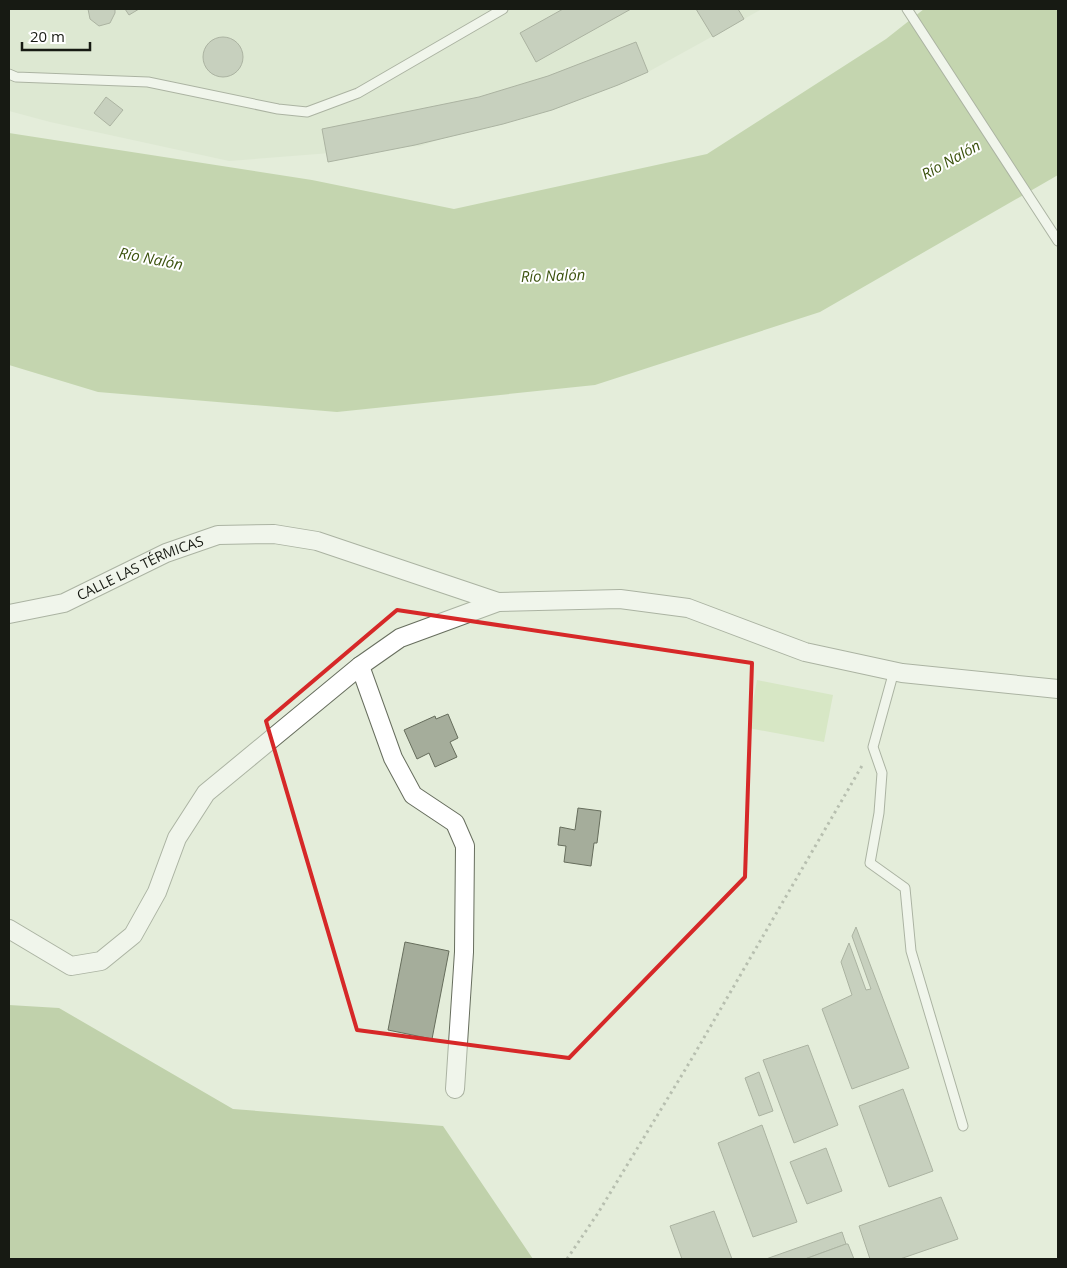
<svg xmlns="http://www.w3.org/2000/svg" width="1067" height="1268" font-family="'Open Sans',sans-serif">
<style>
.built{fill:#d6e2c8}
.green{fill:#c8e0ab}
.forest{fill:#95b071}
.water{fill:#9eb97a}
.building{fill:#a5ad9b;stroke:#666d5c}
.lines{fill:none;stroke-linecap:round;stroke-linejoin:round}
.lane-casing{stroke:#676e5e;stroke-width:11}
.street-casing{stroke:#676e5e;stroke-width:20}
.path{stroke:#82887b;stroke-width:3;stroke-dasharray:2.5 4;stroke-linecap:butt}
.lane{stroke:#fff;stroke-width:9}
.street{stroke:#fff;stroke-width:18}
.marked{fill:none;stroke:#d62828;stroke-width:4;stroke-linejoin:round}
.labels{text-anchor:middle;stroke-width:4;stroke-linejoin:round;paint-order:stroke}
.street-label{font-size:14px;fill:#171a13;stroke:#fff}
.water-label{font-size:15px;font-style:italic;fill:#3b520d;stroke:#fff}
</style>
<rect width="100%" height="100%" fill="#e4edda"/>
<path class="built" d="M9 9H762L648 72 420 146 229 161 50 122 9 111Z"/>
<path class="green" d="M757 680 833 695 824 742 748 728Z"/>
<path class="forest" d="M9 1005 59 1008 233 1109 443 1126 533 1259H9Z"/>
<path class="water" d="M924 9H1058V175L820 312 595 385 337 412 98 392 9 365V133L312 180 454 209 707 154 886 39Z"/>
<g class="building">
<path d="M88 9H115V13L110 23 99 26 90 19Z"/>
<path d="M125 9H139L129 15Z"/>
<path d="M563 9H631L536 62 520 33Z"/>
<path d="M696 9H738L744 19 713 37Z"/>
<circle cx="223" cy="57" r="20"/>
<path d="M636 42 648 72 618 85 552 110 503 124 415 145 328 162 322 129 479 97 548 76Z"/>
<path d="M106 97 123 110 110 126 94 113Z"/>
<path d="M448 714 458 738 450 742 457 757 435 767 429 753 417 759 404 730 435 716 436 719Z"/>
<path d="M578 808 601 811 597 843H594L591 866 564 862 566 846 558 845 560 827 575 830Z"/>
<path d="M856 927 909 1068 852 1089 822 1009 852 995 841 962 849 943 866 990 871 989 852 936Z"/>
<path d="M405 942 449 951 432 1039 388 1030Z"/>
<path d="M808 1045 838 1125 794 1143 763 1060Z"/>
<path d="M759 1072 773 1111 759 1116 745 1078Z"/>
<path d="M903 1089 933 1171 889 1187 859 1106Z"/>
<path d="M762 1125 797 1222 753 1237 718 1143Z"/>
<path d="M826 1148 842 1191 807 1204 790 1162Z"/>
<path d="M941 1197 958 1239 900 1259H870L859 1226Z"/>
<path d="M714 1211 732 1259H682L670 1226Z"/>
<path d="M842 1232 846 1244 805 1259H766Z"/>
<path d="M846 1244H848L854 1259H805Z"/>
</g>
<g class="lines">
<defs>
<g id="lane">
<path d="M907 9 1058 241"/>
<path d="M9 74 16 77 148 82 278 109 307 112 358 93 503 9"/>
<path d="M894 671 873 747 882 773 879 813 870 863 905 888 911 951 963 1126"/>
</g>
<g id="street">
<path id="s1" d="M9 614 64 603 166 553 218 535 274 534 317 541 498 602 620 599 688 608 805 652 902 673 1058 689"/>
<path d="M360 666 393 758 413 795 455 823 465 846 464 952 455 1089"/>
<path d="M9 929 71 966 101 961 133 935 157 892 177 838 206 793 360 666 400 638 498 602"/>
</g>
</defs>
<use href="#lane" class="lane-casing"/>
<use href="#street" class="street-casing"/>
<path class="path" d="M567 1259 598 1213 691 1060 863 764"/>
<use href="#lane" class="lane"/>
<use href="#street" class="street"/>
</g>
<path d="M0 0H1067V1268H0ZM397 610 752 663 745 877 569 1058 357 1030 266 721Z" fill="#e4edda" fill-opacity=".55" fill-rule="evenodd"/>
<path class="marked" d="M397 610 752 663 745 877 569 1058 357 1030 266 721Z"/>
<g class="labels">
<g class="street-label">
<text dy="5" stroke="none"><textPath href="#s1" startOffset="140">CALLE LAS TÉRMICAS</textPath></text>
</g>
<g class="water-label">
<text transform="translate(951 160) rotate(-29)" y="5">Río Nalón</text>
<text transform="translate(151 259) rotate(11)" y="5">Río Nalón</text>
<text transform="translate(553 276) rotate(-2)" y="5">Río Nalón</text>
</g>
</g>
<rect width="1067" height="1268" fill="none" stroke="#171a13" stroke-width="20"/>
<path d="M22 42v8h68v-8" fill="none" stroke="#171a13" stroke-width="2.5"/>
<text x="30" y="42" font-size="15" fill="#171a13" stroke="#ffffff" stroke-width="4" paint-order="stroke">20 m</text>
</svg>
